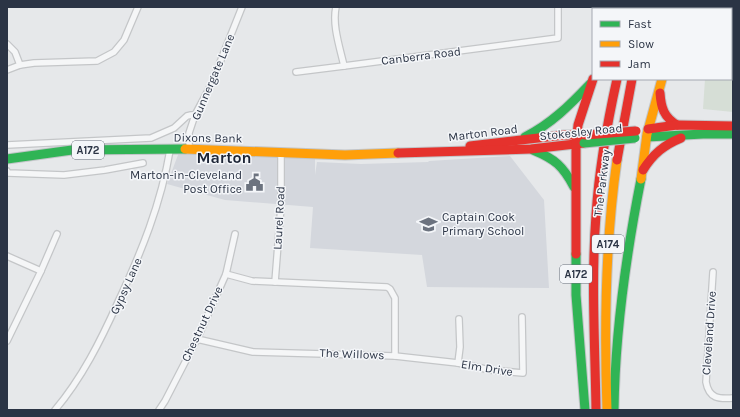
<svg xmlns="http://www.w3.org/2000/svg" width="740" height="417" font-family="Karla,sans-serif">
<style>
.built{fill:#d4d7dd}
.green{fill:#d6ded6}
.lines{fill:none;stroke-linecap:round;stroke-linejoin:round}
.street-casing{stroke:#c4c6c8;stroke-width:8}
.fast-casing{stroke:#c2c5c8;stroke-width:11}
.slow-casing{stroke:#c2c5c8;stroke-width:11}
.jam-casing{stroke:#c2c5c8;stroke-width:11}
.street{stroke:#f5f6f7;stroke-width:5.5}
.fast{stroke:#30b455;stroke-width:9}
.slow{stroke:#ff9f0a;stroke-width:9}
.jam{stroke:#e5322d;stroke-width:9}
.fast-bridge-casing{stroke:#b8bbbf;stroke-width:11;stroke-linecap:butt}
.jam-bridge-casing{stroke:#b8bbbf;stroke-width:11;stroke-linecap:butt}
.fast-bridge{stroke:#30b455;stroke-width:9}
.jam-bridge{stroke:#e5322d;stroke-width:9}
.labels{text-anchor:middle;stroke-width:3;stroke-linejoin:round;paint-order:stroke}
.shield{fill:#f4f6f9;stroke:#676e7b;stroke-width:1}
.shield-label{font-size:11px;font-weight:bold;fill:#2b3445}
.street-label{font-size:12px;fill:#2b3445;stroke:#f4f6f9}
.poi-label{font-size:12px;fill:#2b3445;stroke:#f4f6f9;text-anchor:end}
.district-label{font-size:16px;font-weight:bold;fill:#1d2536;stroke:#f4f6f9}
</style>
<rect width="100%" height="100%" fill="#e6e8ea"/>
<path class="built" d="M181 147 315 153V175L317 162 361 164 428 162 429 161 510 156 544 200 549 288 427 287 422 255 310 248 313 207 225 200 167 184Z"/>
<path class="green" d="M731 23H733V112L703 109 705 79H731Z"/>
<g class="lines">
<defs>
<g id="street">
<path d="M336 7C332 25 340 48 344 66L558 38V7"/>
<path d="M7 44 15 52 20 65"/>
<path d="M7 70 20 65 34 63 97 61 114 52 124 40 138 7"/>
<path d="M296 72 344 66"/>
<path d="M7 145 151 138 174 128 187 116 191 115H195"/>
<path d="M189 149V133L195 115 211 85 242 7"/>
<path d="M7 171 8 173 64 175 105 170 143 163"/>
<path d="M7 256 41 271 7 341"/>
<path d="M41 271 57 234"/>
<path d="M713 272 706 382C709 399 719 399 733 398"/>
<path d="M275 282 281 206V153"/>
<path d="M197 339 253 352 395 356V298L390 289 387 287 252 281 226 274"/>
<path d="M395 356 458 363 490 370 523 373 522 317"/>
<path d="M458 363 460 347 459 319"/>
<path d="M55 410C82 378 101 340 118 302 141 253 161 204 170 150"/>
<path d="M159 410 165 401 197 339 226 274 235 234"/>
</g>
<g id="fast">
<path d="M679 7V9"/>
<path d="M525 137C551 124 570 105 590 84"/>
<path d="M647 137 703 134H733"/>
<path d="M533 150C555 159 563 166 574 187"/>
<path d="M7 159 72 150 185 149"/>
<path d="M576 254V295L585 410"/>
<path d="M614 410C615 332 626 255 641 179"/>
</g>
<g id="slow">
<path d="M620 9 621 7"/>
<path d="M635 9 636 7"/>
<path d="M185 149 345 155 398 153"/>
<path d="M641 179 647 134 662 79"/>
<path d="M607 410C604 326 605 243 617 160"/>
</g>
<g id="jam">
<path d="M651 7V9"/>
<path d="M660 93C661 108 664 117 677 125"/>
<path d="M648 129 677 125 733 126"/>
<path d="M470 146 564 135H583"/>
<path d="M398 153 531 149 584 143"/>
<path d="M617 160 632 79"/>
<path d="M643 170C653 154 664 145 681 138"/>
<path d="M576 254V144L578 125 593 79"/>
<path d="M596 410C595 345 591 280 596 215 599 169 607 124 617 79"/>
</g>
</defs>
<use href="#street" class="street-casing"/>
<use href="#fast" class="fast-casing"/>
<use href="#slow" class="slow-casing"/>
<use href="#jam" class="jam-casing"/>
<use href="#street" class="street"/>
<use href="#fast" class="fast"/>
<use href="#slow" class="slow"/>
<use href="#jam" class="jam"/>
<defs>
<path id="fast-bridge" d="M584 143 635 138"/>
<path id="jam-bridge" d="M585 135 636 131"/>
</defs>
<use href="#fast-bridge" class="fast-bridge-casing"/>
<use href="#jam-bridge" class="jam-bridge-casing"/>
<use href="#fast-bridge" class="fast-bridge"/>
<use href="#jam-bridge" class="jam-bridge"/>
</g>
<defs>
<symbol id="civic-bare" viewBox="-9 -9 18 18"><path d="M-.6-6.5H3V-4.5H.6V-3L4-1V1h2V6H-6V1h2V-1L-.6-3ZM-1.2 2.5V6h2.4V2.5Z" fill="#6c737f" stroke="#f4f6f9" stroke-width="2.5" paint-order="stroke"/></symbol>
<symbol id="school-bare" viewBox="-9 -9 18 18"><path d="M0-5L7-2L0 1L-7-2ZM-4 1L0 2.5L4 1V4Q0 6-4 4Z" fill="#6c737f" stroke="#f4f6f9" stroke-width="2.5" paint-order="stroke"/></symbol>
</defs>
<g fill-rule="evenodd">
<use href="#civic-bare" x="242" y="170" width="25" height="25"/>
<use href="#school-bare" x="416" y="212" width="25" height="25"/>
</g>
<g class="labels">
<g class="shield">
<rect x="72" y="141" width="32" height="18" rx="3"/>
<rect x="592" y="235" width="32" height="18" rx="3"/>
<rect x="560" y="265" width="32" height="18" rx="3"/>
</g>
<g class="shield-label">
<text x="88" y="154">A172</text>
<text x="608" y="248">A174</text>
<text x="576" y="278">A172</text>
</g>
<g class="street-label">
<text transform="translate(421 56) rotate(-7)" y="4">Canberra Road</text>
<text transform="translate(213 77) rotate(-67)" y="4">Gunnergate Lane</text>
<text transform="translate(581 132) rotate(-6)" y="4">Stokesley Road</text>
<text transform="translate(483 133) rotate(-7)" y="4">Marton Road</text>
<text transform="translate(208 138) rotate(1)" y="4">Dixons Bank</text>
<text transform="translate(602 183) rotate(-83)" y="4">The Parkway</text>
<text transform="translate(279 218) rotate(-87)" y="4">Laurel Road</text>
<text transform="translate(126 286) rotate(-66)" y="4">Gypsy Lane</text>
<text transform="translate(202 324) rotate(-65)" y="4">Chestnut Drive</text>
<text transform="translate(709 333) rotate(-86)" y="4">Cleveland Drive</text>
<text transform="translate(352 354) rotate(2)" y="4">The Willows</text>
<text transform="translate(487 368) rotate(9)" y="4">Elm Drive</text>
</g>
<g class="poi-label">
<text x="242" y="179">Marton-in-Cleveland<tspan x="242" dy="14">Post Office</tspan></text>
<text x="442" y="221" text-anchor="start">Captain Cook<tspan x="442" dy="14">Primary School</tspan></text>
</g>
<g class="district-label">
<text x="224" y="163">Marton</text>
</g>
</g>
<rect width="740" height="417" fill="none" stroke="#2b3445" stroke-width="16"/>
<rect x="592" y="8" width="140" height="72" fill="#f4f6f9" stroke="#a4a8b1"/>
<rect x="600" y="21" width="20" height="6" fill="#30b455" stroke="#a4a8b1"/>
<text x="628" y="28" font-size="12" fill="#2b3445">Fast</text>
<rect x="600" y="41" width="20" height="6" fill="#ff9f0a" stroke="#a4a8b1"/>
<text x="628" y="48" font-size="12" fill="#2b3445">Slow</text>
<rect x="600" y="61" width="20" height="6" fill="#e5322d" stroke="#a4a8b1"/>
<text x="628" y="68" font-size="12" fill="#2b3445">Jam</text>
</svg>
